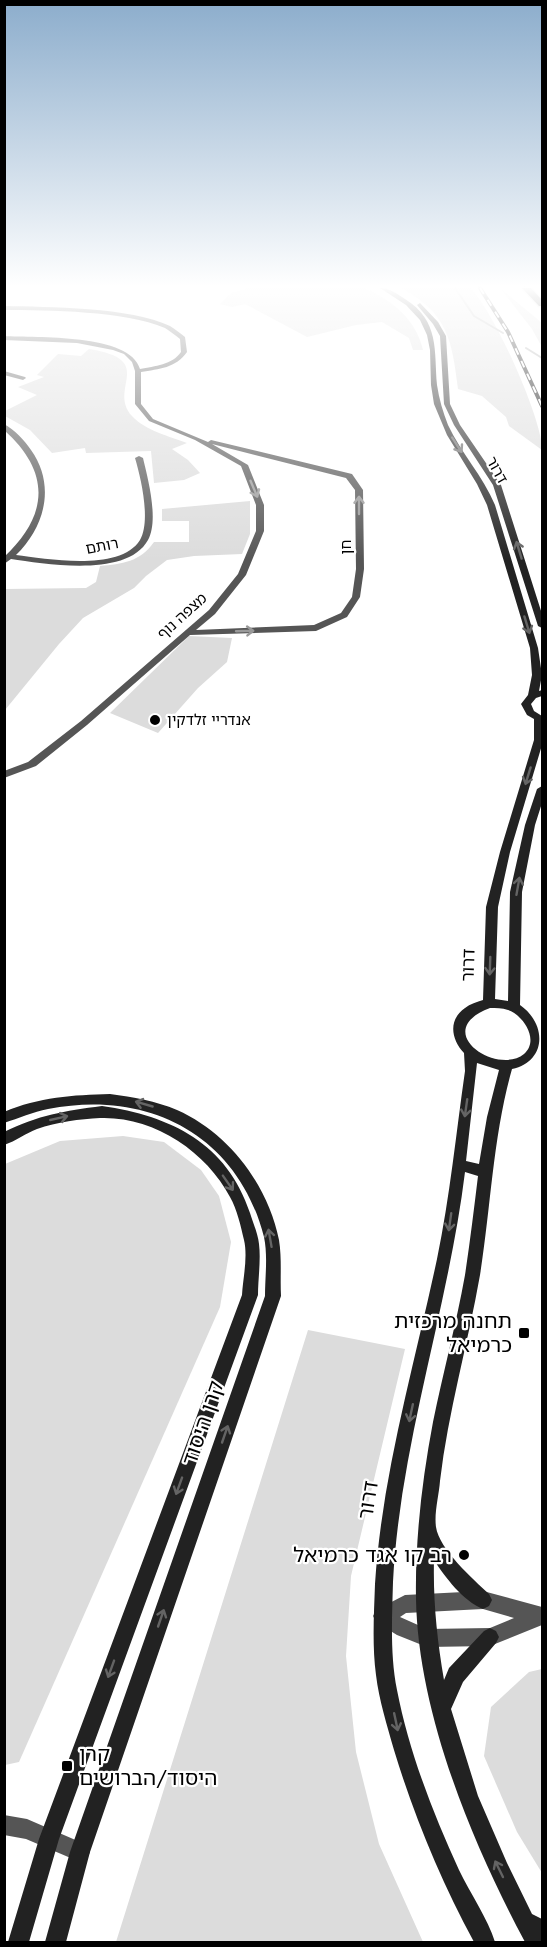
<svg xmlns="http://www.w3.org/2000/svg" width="547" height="1947" font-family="Jost,'Noto Sans Hebrew',sans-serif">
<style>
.green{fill:#dcdcdc}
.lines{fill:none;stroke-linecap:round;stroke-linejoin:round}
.stream{stroke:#a3a3a3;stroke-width:2}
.highway-casing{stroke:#dbdbdb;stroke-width:3}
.street{fill:#555;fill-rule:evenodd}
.secondary{fill:#222;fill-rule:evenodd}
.highway{fill:#000;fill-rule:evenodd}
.rail-casing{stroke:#000;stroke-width:4}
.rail{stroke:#fff;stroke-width:2;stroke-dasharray:7;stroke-linecap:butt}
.oneway{stroke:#646464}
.oneway2{stroke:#999}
.poi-dot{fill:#000;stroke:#fff;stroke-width:2}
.labels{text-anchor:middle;stroke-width:4.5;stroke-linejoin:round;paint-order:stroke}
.far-street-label{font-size:15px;fill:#000;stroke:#fff}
.far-poi-label{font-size:15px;fill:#000;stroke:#fff;text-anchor:start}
.street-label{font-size:18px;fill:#000;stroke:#fff}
.near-poi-label{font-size:21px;fill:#000;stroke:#fff;text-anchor:end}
.near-street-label{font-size:21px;fill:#000;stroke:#fff}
</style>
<rect width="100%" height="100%" fill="#fff"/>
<g class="green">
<path d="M248 288H364C392 300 416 319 423 350H413L409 338 382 322 356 325 307 337 245 304 232 307 220 304 231 293Z"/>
<path d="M401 288H470C493 309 543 420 542 450L509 426 506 417 482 396 458 389C452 341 448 313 401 288Z"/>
<path d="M500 288 542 323V347L532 329Z"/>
<path d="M89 349C158 360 107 388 132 416 146 431 169 436 187 443L172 449 188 460 200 473 184 480 154 483 151 451 86 453 85 448 52 453 30 430 5 416V411L37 395 18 387 44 377 37 375 58 354 81 356Z"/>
<path d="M250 501V534L242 554 194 556 167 560 146 576 134 588 83 618 59 644 5 710V589L86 588 96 582 100 566C122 564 140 562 154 542H189V521H162V509Z"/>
<path d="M189 636 232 638 227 662 198 688 158 733 110 713Z"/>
<path d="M123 1136 164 1142 201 1170 219 1196 231 1242 220 1307 19 1762 5 1765V1164L60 1141Z"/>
<path d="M308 1330 405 1349 351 1576 346 1656 356 1752 379 1844 423 1942H116Z"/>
<path d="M542 1669V1873L517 1832 484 1756 491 1707 529 1672Z"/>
</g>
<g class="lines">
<g class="stream">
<path d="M455 288 474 316 503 333"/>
<path d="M526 348 542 358"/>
</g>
<defs>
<path id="highway" d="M522 288H531L542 300V306H539Z"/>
</defs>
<use href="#highway" class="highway-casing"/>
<g class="street">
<path d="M4 306C48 307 131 307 170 326 175 329 180 333 185 337L187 352C176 368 159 369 141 372V404L153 419 208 442 211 440 352 474 363 490 364 569 360 597 347 617 316 631 190 635 87 725 36 766 4 778V771L28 762 81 721 209 610 238 574 256 531V505L241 466 195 440 149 421 135 404V371L132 362 124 354 113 350 77 343 4 340V336C36 338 130 333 140 369 155 366 172 365 181 352L180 339C175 335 170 331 165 328 125 311 49 310 4 310ZM212 444 346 478 355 490 356 569 352 597 341 613 314 625 196 630 215 614 246 575 264 531V505L248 465Z"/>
<path d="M4 371 25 377 26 378 23 380 4 375Z"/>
<path d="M4 424C15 430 24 440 31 450 56 485 45 527 16 555 47 559 120 572 140 540 151 521 141 478 135 458L139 456 143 458C148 479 159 520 148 540 127 578 46 564 11 559L4 564V557C49 515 51 472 4 430Z"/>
<path d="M483 1591 542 1607V1625L490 1646 427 1647 397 1635 376 1622 373 1616 376 1610 405 1595ZM483 1609 514 1618 490 1628 427 1629 400 1617 406 1613Z"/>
<path d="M4 1815 27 1819 87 1845 90 1852 87 1859 80 1862 26 1839 4 1835Z"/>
</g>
<g class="secondary">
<path d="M380 288C390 288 397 294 405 299 440 321 434 351 437 385 439 399 443 412 448 425 461 453 483 476 495 505L538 648 542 675 539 691 542 690V696L536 698 531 704 534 711 542 716V745L510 852 498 907 495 999 508 1001 510 892 525 825 537 789 542 786V803L535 825 522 892 520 1005C547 1024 547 1061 512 1069 493 1136 491 1206 480 1275 468 1344 448 1412 440 1481 439 1495 434 1513 436 1527 439 1549 473 1579 489 1594L492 1600 489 1606 483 1609C463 1601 445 1577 434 1560 433 1601 437 1639 444 1680L449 1668 484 1631 490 1628 496 1631 499 1637 496 1643 463 1682 451 1709 478 1796 507 1863 532 1914 542 1919V1942H525C472 1843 418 1713 416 1599 415 1540 422 1480 433 1422 443 1373 456 1325 465 1275 470 1242 474 1209 478 1176L465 1172C448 1310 400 1443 393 1582 392 1618 390 1655 397 1690 409 1752 433 1813 459 1870 470 1893 488 1919 495 1942H474C441 1881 414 1816 394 1750 387 1725 379 1700 376 1675 372 1645 374 1614 375 1584 382 1474 414 1367 437 1259 450 1196 456 1134 465 1071L464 1053C451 1039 448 1020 465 1008 470 1004 477 1002 483 1000L486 907 500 852 534 740V719L527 715 521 704 528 695 532 675 530 648 487 505 477 484 447 435 434 404 431 385 430 350 427 335 420 320 406 305ZM490 1008C496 1008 502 1008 508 1010 523 1015 540 1040 524 1054 497 1076 429 1031 490 1008ZM477 1063 499 1070 487 1117 479 1164 466 1161Z"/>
<path d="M420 303 438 322 446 336 450 404 460 425 501 485 542 614V628L538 626 493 485 454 425 444 404 440 336 433 324 417 305Z"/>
<path d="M110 1094C133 1097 156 1101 177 1110 229 1133 268 1185 279 1240 282 1259 280 1278 281 1296L90 1852 66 1942H45L70 1852 265 1296C265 1277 268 1256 264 1237 238 1135 148 1089 48 1109 33 1112 19 1118 4 1123V1112C39 1097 73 1095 110 1094Z"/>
<path d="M102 1106C171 1116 227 1143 250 1213 253 1223 258 1234 259 1244 261 1260 258 1279 258 1295L59 1839 29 1942H8L39 1839 242 1295C243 1278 248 1257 244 1240 241 1227 237 1209 230 1197 206 1151 153 1116 100 1118 80 1119 57 1122 37 1129 26 1133 16 1141 4 1145V1132C39 1115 64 1111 102 1106Z"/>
</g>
<use href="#highway" class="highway"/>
<defs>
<path id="rail" d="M480 288 508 332 542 406"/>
</defs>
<use href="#rail" class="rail-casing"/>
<use href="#rail" class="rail"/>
</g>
<defs><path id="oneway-shaft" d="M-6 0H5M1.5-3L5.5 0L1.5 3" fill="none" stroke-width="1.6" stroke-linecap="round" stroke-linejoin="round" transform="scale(1.5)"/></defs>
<g class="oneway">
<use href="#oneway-shaft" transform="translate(457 445) rotate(57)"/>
<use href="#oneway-shaft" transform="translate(519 550) rotate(-107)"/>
<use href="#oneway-shaft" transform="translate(527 625) rotate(73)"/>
<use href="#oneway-shaft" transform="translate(528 776) rotate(107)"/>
<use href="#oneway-shaft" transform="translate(518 886) rotate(-80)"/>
<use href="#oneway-shaft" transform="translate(490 966) rotate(92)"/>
<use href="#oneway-shaft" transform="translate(144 1104) rotate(-164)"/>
<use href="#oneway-shaft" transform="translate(466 1108) rotate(98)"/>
<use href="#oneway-shaft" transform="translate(59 1118) rotate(-13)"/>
<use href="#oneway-shaft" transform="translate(228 1183) rotate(55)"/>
<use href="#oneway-shaft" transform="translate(450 1222) rotate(98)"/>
<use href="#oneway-shaft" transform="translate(270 1238) rotate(-100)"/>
<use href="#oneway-shaft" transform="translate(411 1413) rotate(102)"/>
<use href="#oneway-shaft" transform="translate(225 1434) rotate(-71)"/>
<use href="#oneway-shaft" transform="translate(179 1486) rotate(110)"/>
<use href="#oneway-shaft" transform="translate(161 1618) rotate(-71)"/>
<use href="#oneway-shaft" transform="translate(111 1669) rotate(110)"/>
<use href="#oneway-shaft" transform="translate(396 1722) rotate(78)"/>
<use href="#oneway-shaft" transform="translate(499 1869) rotate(-116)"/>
</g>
<g class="oneway2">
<use href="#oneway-shaft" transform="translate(254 489) rotate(67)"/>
<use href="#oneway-shaft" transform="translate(359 505) rotate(-90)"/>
<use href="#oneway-shaft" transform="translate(245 631) rotate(-2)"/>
</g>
<linearGradient id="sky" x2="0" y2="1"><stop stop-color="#8cadcc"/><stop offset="0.51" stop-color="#fff"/><stop offset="1" stop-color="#fff" stop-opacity="0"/></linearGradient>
<rect width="547" height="561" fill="url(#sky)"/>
<g class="poi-dot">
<circle cx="155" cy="720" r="6"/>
<rect x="518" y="1327" width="12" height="12" rx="3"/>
<circle cx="464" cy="1555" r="6"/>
<rect x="61" y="1760" width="12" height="12" rx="3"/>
</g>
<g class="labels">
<g class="far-street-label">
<text transform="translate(497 470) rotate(61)" y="5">דרור</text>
<text transform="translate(102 546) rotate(-11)" y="5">רותם</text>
<text transform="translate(346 547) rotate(-90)" y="5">חן</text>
<text transform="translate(182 616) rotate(-42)" y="5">מצפה נוף</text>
</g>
<g class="far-poi-label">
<text x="167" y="725">אנדריי זלדקין</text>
</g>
<g class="street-label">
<text transform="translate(468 965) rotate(-88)" y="6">דרור</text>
</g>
<g class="near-poi-label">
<text x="512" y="1328">תחנה מרכזית<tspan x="512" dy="24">כרמיאל</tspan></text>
<text x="452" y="1562">רב קו אגד כרמיאל</text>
<text x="79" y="1761" text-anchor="start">קרן<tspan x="79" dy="24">היסוד/הברושים</tspan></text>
</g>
<g class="near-street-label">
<text transform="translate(203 1423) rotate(-71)" y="7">קרן היסוד</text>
<text transform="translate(368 1500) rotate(-81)" y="7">דרור</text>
</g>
</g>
<rect width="547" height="1947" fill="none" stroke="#000000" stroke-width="12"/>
</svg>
